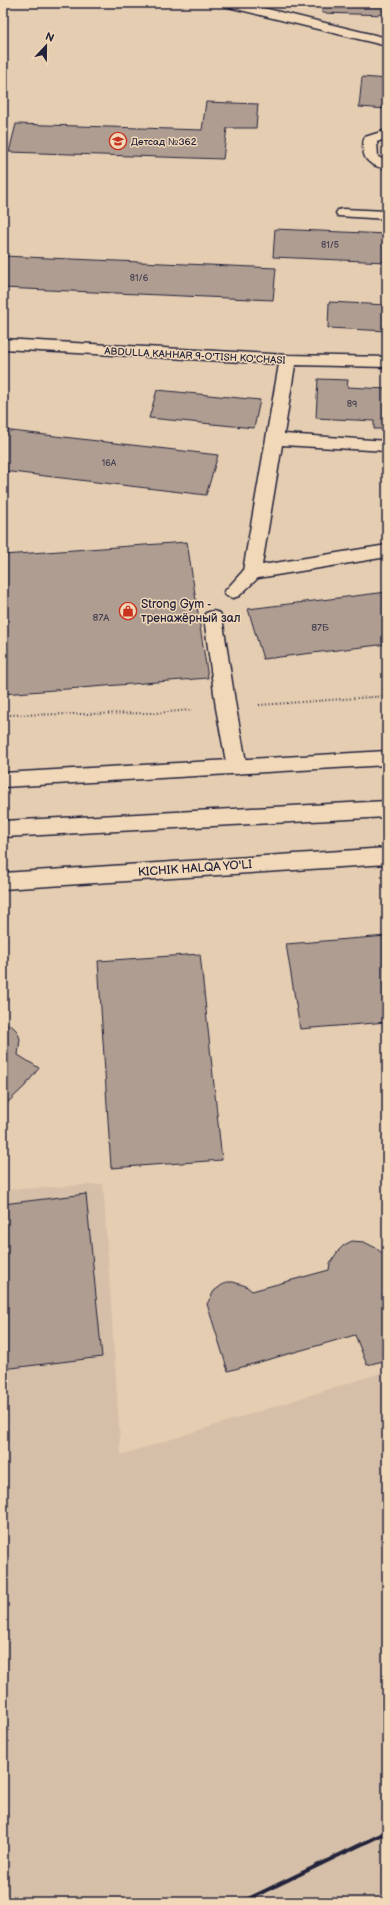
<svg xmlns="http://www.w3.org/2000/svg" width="390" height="1905" font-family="'Balsamiq Sans',sans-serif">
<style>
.built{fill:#d5bfa8}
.building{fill:#af9d91;stroke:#22223b}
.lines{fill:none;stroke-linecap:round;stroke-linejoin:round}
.minor-casing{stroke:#22223b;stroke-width:3}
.highway-casing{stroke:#22223b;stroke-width:3}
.path{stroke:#22223b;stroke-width:2;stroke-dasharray:1 2.5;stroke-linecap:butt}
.minor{fill:#f1d8b9;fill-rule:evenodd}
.highway{fill:#f1d8b9;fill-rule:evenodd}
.rail{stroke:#22223b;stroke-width:4}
.labels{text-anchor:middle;stroke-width:3;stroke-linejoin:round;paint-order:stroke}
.far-number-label{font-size:9px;fill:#454150}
.far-poi-label{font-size:10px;fill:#22223b;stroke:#f1d8b9;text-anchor:start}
.far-street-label{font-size:10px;fill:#22223b;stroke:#f1d8b9}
.number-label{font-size:10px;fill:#454150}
.poi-label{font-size:12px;fill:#22223b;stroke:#f1d8b9;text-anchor:start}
.street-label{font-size:12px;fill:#22223b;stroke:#f1d8b9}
</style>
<rect width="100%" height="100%" fill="#e5cdb2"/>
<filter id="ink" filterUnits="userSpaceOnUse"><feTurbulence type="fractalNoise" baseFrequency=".025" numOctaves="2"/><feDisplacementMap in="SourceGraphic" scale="8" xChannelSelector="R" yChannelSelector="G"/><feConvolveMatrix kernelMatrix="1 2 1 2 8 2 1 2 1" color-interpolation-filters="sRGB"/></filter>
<g filter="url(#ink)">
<path class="built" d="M103 1184 121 1455 387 1371V1902H3V1190Z"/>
<g class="building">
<path d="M322 3H387V15L322 13Z"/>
<path d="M362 77 387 79V109L359 107Z"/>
<path d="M206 102 258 104 256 128H227L223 159 9 152 16 124 202 130Z"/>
<path d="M275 229 387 234V262L273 257Z"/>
<path d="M3 256 276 268 273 300 3 288Z"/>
<path d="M329 302 387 305V331L328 328Z"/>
<path d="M318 379 348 380 347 387 387 389V429H374V421L316 418Z"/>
<path d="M157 390 260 400 254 428 149 418Z"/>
<path d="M3 430 218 455 206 495 3 471Z"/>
<path d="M187 542 208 678 3 694V555Z"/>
<path d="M387 592V644L263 659 248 609Z"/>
<path d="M387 936V1022L300 1029 286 944Z"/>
<path d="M200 954 222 1160 111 1168 98 961Z"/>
<path d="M3 1022 11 1025 17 1031 20 1039 18 1055 39 1068 25 1086 3 1107Z"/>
<path d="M86 1194 102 1357 3 1369V1204Z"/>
<path d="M352 1241 364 1242 376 1248 384 1255 387 1254V1360L367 1365 355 1335 228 1371 207 1304 214 1291 226 1282H233L246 1286 252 1291 329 1270 330 1263 338 1251 344 1245Z"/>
</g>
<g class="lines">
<defs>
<g id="minor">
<path d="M222 3H243L387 38V46L224 6Z"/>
<path d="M387 130V138L377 142 378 157 387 161V169C373 166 363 162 363 147 363 143 363 141 365 137Z"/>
<path d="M343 209 387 211V219L338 216 336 213 338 210Z"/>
<path d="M3 339 288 355 387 357V367L295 365 284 434 387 441V451L282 445 262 565 387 545V557L258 578 239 596 233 598 227 596 224 592 243 571 279 364 3 349Z"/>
<path d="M213 611 220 613 222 617 236 708 247 767 244 772 237 774 230 772 227 767 216 708 204 617 206 613Z"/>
</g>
<g id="highway">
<path d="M387 751V765L3 787V773Z"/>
<path d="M387 801V817L3 837V821Z"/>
<path d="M387 848V864L3 889V873Z"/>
</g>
</defs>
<use href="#minor" class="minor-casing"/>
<use href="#highway" class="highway-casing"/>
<g class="path">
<path d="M259 705 387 696"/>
<path d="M3 715 155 713 192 710"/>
</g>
<use href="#minor" class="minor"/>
<use href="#highway" class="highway"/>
<g class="rail">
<path d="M242 1902 387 1832"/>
<path d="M378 1902 387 1897"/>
</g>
</g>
</g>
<defs>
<symbol id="school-ring" viewBox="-11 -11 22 22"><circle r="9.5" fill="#f1d8b9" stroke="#c8321e" stroke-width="1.5"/><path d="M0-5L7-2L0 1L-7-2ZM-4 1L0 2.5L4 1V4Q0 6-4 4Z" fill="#c8321e"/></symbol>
<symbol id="shop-ring" viewBox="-11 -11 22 22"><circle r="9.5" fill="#f1d8b9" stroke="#c8321e" stroke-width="1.5"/><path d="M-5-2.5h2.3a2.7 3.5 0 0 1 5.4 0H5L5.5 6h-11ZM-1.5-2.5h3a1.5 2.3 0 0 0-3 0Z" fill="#c8321e"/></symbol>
</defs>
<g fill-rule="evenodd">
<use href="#school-ring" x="108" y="131" width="20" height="20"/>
<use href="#shop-ring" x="118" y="601" width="20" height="20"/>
</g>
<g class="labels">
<g class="far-number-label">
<text x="330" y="248">81/5</text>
<text x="139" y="281">81/6</text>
<text x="352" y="407">89</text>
<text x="109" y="466">16А</text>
</g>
<g class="far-poi-label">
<text x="131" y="145">Детсад №362</text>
</g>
<g class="far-street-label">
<text transform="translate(195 355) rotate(3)" y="4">ABDULLA KAHHAR 9-O'TISH KO'CHASI</text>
</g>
<g class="number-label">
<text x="101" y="621">87A</text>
<text x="320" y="631">87Б</text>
</g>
<g class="poi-label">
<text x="141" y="608">Strong Gym -<tspan x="141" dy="14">тренажёрный зал</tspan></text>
</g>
<g class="street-label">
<text transform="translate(195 868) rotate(-4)" y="4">KICHIK HALQA YO'LI</text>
</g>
</g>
<rect width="390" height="1905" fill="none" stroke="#f1d8b9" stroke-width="16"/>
<rect x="8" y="8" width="374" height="1889" fill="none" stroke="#22223b" stroke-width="1.5" filter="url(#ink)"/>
<g transform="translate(46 46) rotate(22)" stroke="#f1d8b9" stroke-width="3" paint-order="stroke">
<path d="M0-3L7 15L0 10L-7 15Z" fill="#22223b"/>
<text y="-6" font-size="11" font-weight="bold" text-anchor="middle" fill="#22223b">N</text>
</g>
</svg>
